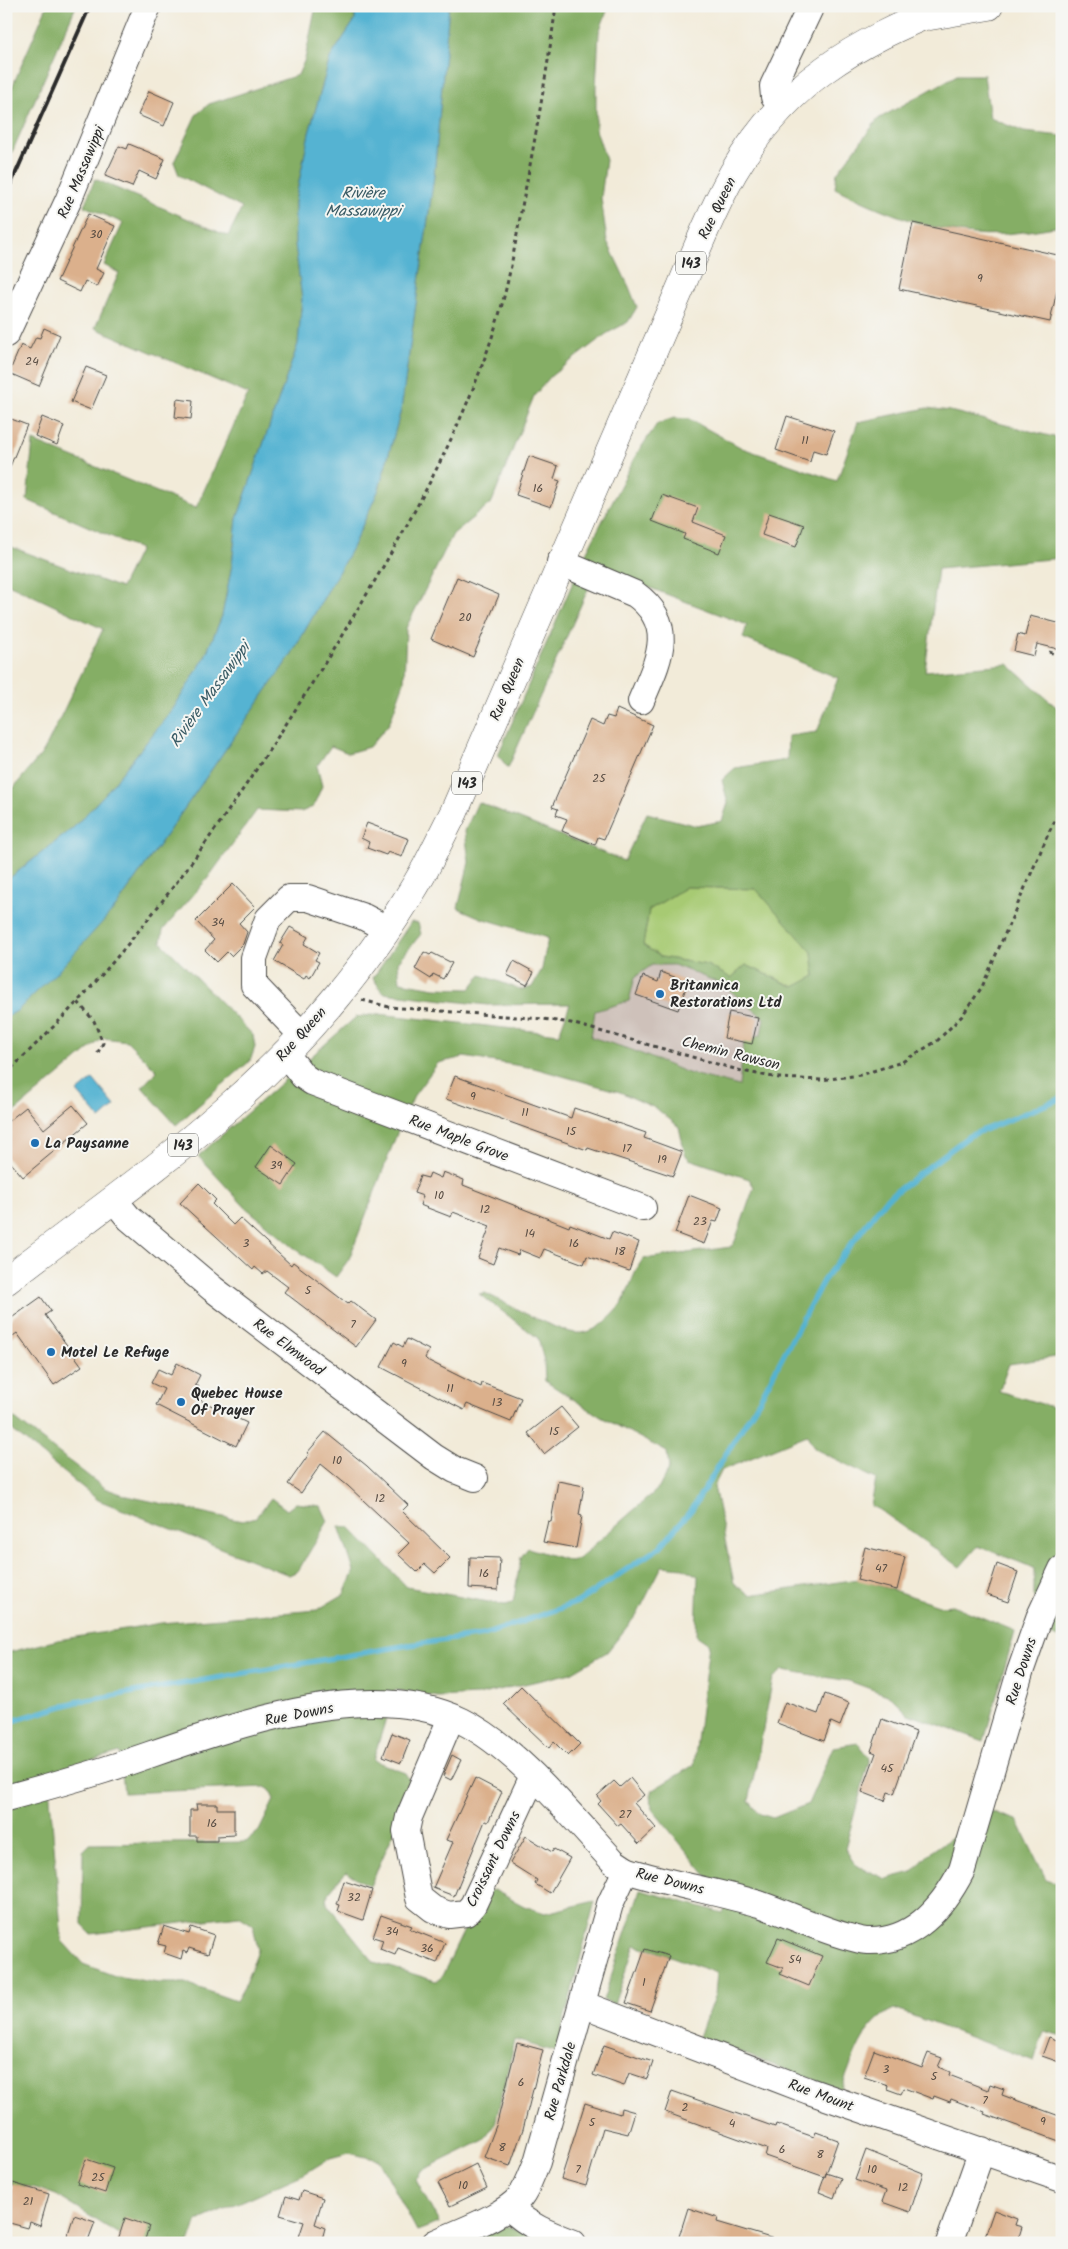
<svg xmlns="http://www.w3.org/2000/svg" width="1068" height="2249" font-family="Kalam,sans-serif">
<style>
.industrial{fill:#cec1ba}
.green{fill:#a7ca73;stroke:#697a4f}
.forest{fill:#85ae65;stroke:#586c48;fill-rule:evenodd}
.water{fill:#54b3d2;stroke:#406f7e}
.lines{fill:none;stroke-linecap:round;stroke-linejoin:round}
.stream{stroke:#54b3d2;stroke-width:5.5}
.building{fill:#dbb08c}
.minor-casing{stroke:#494845;stroke-width:28}
.major-casing{stroke:#494845;stroke-width:29}
.path{stroke:#494845;stroke-width:3;stroke-dasharray:4 4;stroke-linecap:butt}
.minor{stroke:#fff;stroke-width:26}
.major{stroke:#fff;stroke-width:28}
.rail{stroke:#2b2b2b;stroke-width:4}
.poi-dot{fill:#1f6fb2;stroke:#f6f6f2;stroke-width:2}
.labels{text-anchor:middle;stroke-width:4;stroke-linejoin:round;paint-order:stroke}
.number-label{font-size:12px;fill:#574c43}
.shield{fill:#f6f6f2;stroke:#686867;stroke-width:1}
.shield-label{font-size:14px;font-weight:bold;fill:#2b2b2b}
.street-label{font-size:15px;fill:#2b2b2b;stroke:#f6f6f2}
.poi-label{font-size:15px;font-weight:bold;fill:#2b2b2b;stroke:#f6f6f2;text-anchor:start}
.water-label{font-size:16px;font-style:italic;fill:#395b65;stroke:#f6f6f2}
</style>
<rect width="100%" height="100%" fill="#f6f6f2"/>
<filter id="ink" filterUnits="userSpaceOnUse"><feTurbulence type="fractalNoise" baseFrequency=".02" numOctaves="2"/><feDisplacementMap in="SourceGraphic" scale="10" xChannelSelector="R" yChannelSelector="G"/><feConvolveMatrix kernelMatrix="1 2 1 2 8 2 1 2 1" color-interpolation-filters="sRGB"/></filter>
<filter id="wash" filterUnits="userSpaceOnUse"><feTurbulence type="fractalNoise" baseFrequency=".0096" numOctaves="4" result="noise"/><feDisplacementMap in="SourceGraphic" scale="20" xChannelSelector="R" yChannelSelector="G"/><feGaussianBlur stdDeviation="1.12" result="paint"/><feColorMatrix in="noise" values="0 0 0 0 0 0 0 0 0 0 0 0 0 0 0 0 0 1.4 0 .05"/><feComposite in="paint" operator="in"/></filter>
<g filter="url(#wash)">
<rect width="100%" height="100%" fill="#f2ebd9"/>
<path class="industrial" d="M652 965H674L722 984 764 1018 761 1035 744 1042 739 1087 688 1073 632 1050 590 1037 595 1011 629 1001 635 977Z"/>
<path class="green" d="M686 887 757 889 812 952 815 976 795 987 746 965 731 978 707 965 661 957 643 945 649 910Z"/>
<g class="forest">
<path d="M47 6H76L6 166V101Z"/>
<path d="M316 6H355V20L330 58 309 133 295 201V244L302 299 298 344 237 519 232 565 222 616 204 659 173 709 105 794 73 828 6 881V797L44 751 103 629 6 583V545L121 588 140 549 27 500 33 441 196 508 248 394 95 328 119 273 104 265 123 223 84 206 95 179 228 236 242 208 179 175 174 162 196 115 209 104 298 75 305 59Z"/>
<path d="M449 6H609L599 32 596 87V130L606 160 601 198 607 241 629 287 637 307 628 322 606 334 551 376 534 396 492 502 453 534 406 628 404 682 389 724 369 747 348 753 331 746 317 766 322 786 313 807 301 812 257 810 208 878 163 930 161 942 253 1035 255 1047 250 1061 176 1125 142 1087 157 1071 127 1041 103 1038 6 1119V1017L17 1011 116 907 291 655 352 548 379 489 401 410 434 176Z"/>
<path d="M957 75H984L990 118 1024 132 1062 136V226C1033 230 1003 237 973 234 925 229 878 210 835 188L837 173 878 119Z"/>
<path d="M927 408 950 411 1062 439V558L938 569 925 671 1008 664 1062 712V1356L1009 1364 999 1391 1062 1410V1639L1052 1636 1034 1595V1568L978 1546 960 1567 880 1510 871 1506 876 1479 815 1449 807 1435 722 1470 714 1486 734 1583 750 1595 859 1579 942 1606 952 1605 1015 1631 984 1741 908 1714 890 1696 849 1681 783 1670 773 1678 749 1801 760 1814 773 1818 808 1804 833 1747 858 1743 870 1758 845 1848 855 1865 886 1879 912 1872 932 1851 990 1811 1017 1820 1046 1879 1062 1884V2036L1044 2031 1034 2061 894 2009C862 2023 853 2060 841 2090L699 2037 715 1994 717 1973 656 1951 635 1945 614 2004 603 2000 640 1890 723 1913 728 1902 652 1809 651 1791 694 1765 709 1644 696 1635 698 1576 683 1568 662 1566 638 1613 607 1652 571 1673 478 1695 438 1697 395 1690 373 1760 405 1773 412 1784 394 1832 370 1886 346 1872 328 1893 327 1904 374 1962 436 1981 441 1978 482 1893 494 1890 524 1906 545 1913 595 1901 556 2052 515 2040 495 2124 484 2140 421 2171 416 2180 439 2223 417 2231 379 2160 349 2153 330 2158 304 2174 197 2221 189 2243H133L56 2195 36 2188 6 2183V1863L10 1777 6 1778V1653L58 1640 161 1623 317 1610 344 1594 354 1571 339 1526 349 1527 407 1587 505 1605 513 1603 521 1557 528 1548 570 1561 578 1559 659 1488 669 1468 667 1452 601 1417 545 1381 544 1361 538 1338 479 1294 485 1293C506 1303 557 1332 577 1333 594 1334 609 1320 619 1308 629 1294 632 1274 643 1259L731 1247 735 1241 754 1187 749 1179 689 1159 685 1154 679 1127 657 1109 620 1092 534 1068 464 1057 438 1063 415 1094 398 1131 349 1259 336 1277 293 1247 245 1207 198 1156 356 1017 379 1014 559 1034 570 1004 487 1005 383 993 373 978 411 922 418 923 421 934 398 962 400 982 435 988 470 989 481 975 522 990 532 987 542 969 548 938 481 918 458 908 469 862 465 831 478 802 624 861 647 813 697 826 722 821 728 803 722 780 735 768 787 760 788 736 817 732 838 678 743 638 747 625 611 573 589 587 508 768 498 755 583 559 636 455 657 424 674 418 689 419 742 448 837 481 858 422ZM686 887 756 889 812 952 815 976 794 987 746 965 731 978 707 965 661 957 643 945 649 910ZM652 965H674L722 984 764 1018 761 1035 744 1042 739 1086 688 1073 632 1050 591 1037 595 1011 629 1001 635 977ZM120 1752 124 1793 265 1787 270 1790 274 1800 259 1831 246 1842 90 1844 83 1851 82 1925 91 1934 239 1916 253 1925 258 1950 244 1987 236 2001 185 1983H158L115 1976 83 1964 62 1941 48 1773Z"/>
<path d="M6 1412 104 1488 127 1496 242 1521 256 1517 271 1498 287 1510 296 1503 321 1506 328 1521 298 1571 289 1575 98 1500 6 1425Z"/>
<path d="M501 2226 511 2227 540 2243H465Z"/>
</g>
<g class="water">
<path d="M355 6H449L434 176 401 410 379 489 352 548 291 655 116 907 60 969 17 1011 6 1017V881L73 828 105 794 173 709 204 659 222 616 232 565 237 519 298 344 302 299 295 244V202L309 133 330 58 355 20Z"/>
<path d="M93 1079 115 1106 100 1119 77 1092Z"/>
</g>
<g class="lines">
<path class="stream" d="M6 1723 76 1702 409 1645 484 1635 578 1602 660 1547 692 1509 760 1399 823 1281 885 1200 969 1136 1062 1098"/>
</g>
<g id="blocks">
<g class="building">
<path d="M149 91 174 102 164 126 138 115Z"/>
<path d="M129 144 165 159 156 179 139 171 132 187 105 176 119 146 127 149Z"/>
<path d="M88 214 115 226 96 269 104 273 97 287 85 281 80 292 57 281Z"/>
<path d="M913 223 1062 256V268L1050 322 899 289Z"/>
<path d="M44 328 60 335 39 386 9 373 21 345 30 349 36 337 40 338Z"/>
<path d="M86 367 106 375 91 410 71 402Z"/>
<path d="M177 399 193 401 191 419 175 417Z"/>
<path d="M787 416 834 431 826 454 813 450 810 462 776 450Z"/>
<path d="M6 417 27 425 7 474H6Z"/>
<path d="M42 417 64 426 57 445 35 436Z"/>
<path d="M529 456 558 466 554 479 560 481 551 507 516 495Z"/>
<path d="M662 495 698 508 693 522 726 535 719 553 683 539 685 534 652 521Z"/>
<path d="M769 513 804 525 796 547 762 535Z"/>
<path d="M457 577 499 595 473 657 431 639Z"/>
<path d="M1030 616 1062 624V650L1037 644 1034 656 1014 651 1018 634 1025 636Z"/>
<path d="M617 709 653 725 604 839 598 837 595 845 562 831 567 819 556 815 558 809 552 807 590 720 603 726 607 716 614 718Z"/>
<path d="M367 823 409 839 402 857 388 852 386 855 367 848 369 842 361 838Z"/>
<path d="M233 884 255 907 239 923 247 932 243 944 231 956 227 952 217 962 205 950 214 940 196 921Z"/>
<path d="M290 927 308 937 304 944 319 953 315 960 319 962 310 978 306 975 304 979 274 961 283 945 280 943Z"/>
<path d="M424 952 430 955 432 953 452 963 443 979 433 974 431 979 415 969Z"/>
<path d="M514 961 534 972 527 985 507 975Z"/>
<path d="M661 972 688 982 678 1010 636 995 643 976 658 982Z"/>
<path d="M729 1012 758 1018 752 1044 724 1038Z"/>
<path d="M455 1076 571 1118 574 1108 646 1133 644 1138 682 1152 673 1176 588 1148 587 1150 446 1099Z"/>
<path d="M73 1105 88 1123 23 1177 6 1157V1123L26 1107 44 1129Z"/>
<path d="M271 1145 297 1164 283 1185 256 1167Z"/>
<path d="M443 1172 464 1180 463 1185 569 1227 570 1224 609 1239 612 1232 639 1242 629 1271 587 1256 584 1264 544 1249 540 1258 520 1250 518 1255 499 1248 493 1264 478 1258 490 1226 453 1212 451 1217 420 1205 423 1196 414 1193 420 1176 428 1178 430 1173 441 1178Z"/>
<path d="M199 1183 216 1200 212 1204 233 1225 240 1218 291 1265 293 1262 348 1304 351 1301 376 1320 356 1347 284 1292 288 1287 267 1271 263 1274 255 1267 253 1270 180 1203Z"/>
<path d="M689 1195 722 1208 717 1222 713 1221 704 1244 675 1233Z"/>
<path d="M41 1297 51 1311 45 1315 82 1366 54 1385 17 1333 6 1341V1322Z"/>
<path d="M407 1339 429 1350 425 1358 427 1360 481 1387 482 1383 521 1398 511 1422 467 1404 464 1410 381 1367 394 1342 403 1347Z"/>
<path d="M177 1363 200 1375 195 1385 199 1387 194 1397 247 1423 236 1446 156 1405 164 1389 151 1383 158 1369 171 1375Z"/>
<path d="M561 1407 578 1427 544 1454 528 1433Z"/>
<path d="M325 1432 367 1466 408 1505 402 1511 450 1558 435 1573 425 1564 417 1572 398 1554 409 1543 348 1486 321 1464 301 1493 288 1484 309 1454 307 1453Z"/>
<path d="M558 1481 584 1486 579 1515 582 1516 576 1548 543 1542 548 1521 551 1522Z"/>
<path d="M865 1547 905 1557 897 1590 857 1580Z"/>
<path d="M470 1557 500 1558 498 1590 469 1588Z"/>
<path d="M997 1564 1018 1572 1008 1602 987 1595Z"/>
<path d="M521 1686 580 1744 568 1756 554 1742 549 1748 503 1704Z"/>
<path d="M825 1694 849 1703 840 1726 831 1722 824 1741 777 1723 785 1702 818 1714Z"/>
<path d="M882 1719 916 1732 894 1794 888 1792 885 1801 862 1792 876 1753 871 1751Z"/>
<path d="M392 1733 410 1740 401 1763 383 1756Z"/>
<path d="M452 1755 461 1760 451 1780 443 1776Z"/>
<path d="M475 1778 502 1792 488 1822 485 1821 454 1896 433 1888 453 1842 446 1840Z"/>
<path d="M630 1778 644 1795 634 1803 656 1828 639 1844 621 1824 618 1826 598 1804 601 1801 597 1796 614 1781 620 1787Z"/>
<path d="M196 1804H217V1809H234V1835L217 1836V1841H197V1836H190V1810H197Z"/>
<path d="M526 1836 552 1852 554 1849 570 1858 550 1893 535 1884 537 1880 510 1863Z"/>
<path d="M344 1881 372 1890 363 1920 338 1911 340 1905 337 1904Z"/>
<path d="M381 1915 412 1926 410 1929 445 1943 437 1963 398 1948 395 1955 380 1949 383 1940 373 1937Z"/>
<path d="M164 1926 189 1934 191 1927 214 1935 208 1954 189 1948 187 1953 183 1951 181 1959 164 1953 166 1946 158 1944Z"/>
<path d="M778 1938 822 1956 809 1986 780 1974 783 1968 767 1962Z"/>
<path d="M645 1949 669 1956 650 2011 626 2003Z"/>
<path d="M1049 2037 1062 2042V2063L1042 2056Z"/>
<path d="M517 2043 543 2050 523 2129 510 2166 484 2157 497 2123Z"/>
<path d="M604 2045 653 2062 647 2079 629 2073 624 2086 593 2075Z"/>
<path d="M874 2050 922 2068 928 2053 942 2058 938 2067 950 2072 949 2075 988 2090 990 2084 1004 2089 1002 2095 1062 2117V2142L984 2114 985 2112 951 2099 950 2102 934 2096 933 2099 904 2088 901 2094 887 2089 888 2085 864 2077Z"/>
<path d="M672 2091 775 2127 776 2124 814 2137 816 2132 838 2140 825 2177 765 2156 767 2149 665 2112Z"/>
<path d="M585 2103 620 2114 621 2108 635 2112 628 2134 603 2128 586 2186 561 2179Z"/>
<path d="M866 2150 923 2173 910 2212 882 2202 886 2191 855 2180Z"/>
<path d="M86 2159 113 2168 105 2193 77 2184Z"/>
<path d="M476 2164 487 2188 450 2206 438 2183Z"/>
<path d="M826 2173 841 2178 834 2198 819 2192Z"/>
<path d="M13 2183 49 2194 40 2226 30 2222 28 2228 6 2222V2207Z"/>
<path d="M302 2191 323 2198 315 2224 325 2228 321 2243H297L304 2222 280 2215 286 2196 299 2200Z"/>
<path d="M688 2208 718 2218 717 2222 774 2239 773 2243H677Z"/>
<path d="M994 2210 1017 2219 1015 2225 1022 2227 1017 2243H1006L985 2236Z"/>
<path d="M74 2215 95 2222 87 2243H65Z"/>
<path d="M125 2218 149 2226 144 2243H117Z"/>
</g>
</g>
</g>
<g filter="url(#ink)">
<use href="#blocks" fill-opacity="0" stroke="#494845" stroke-width="1"/>
<g class="lines">
<defs>
<g id="minor">
<path d="M783 106 774 97 773 86 811 6"/>
<path d="M6 334 68 201 148 6"/>
<path d="M560 562 635 594C678 625 658 661 641 701"/>
<path d="M302 1035 254 985V958L268 919 289 898H308L364 917 387 929"/>
<path d="M285 1053 303 1076 312 1082 643 1208"/>
<path d="M114 1200 129 1218 213 1289 434 1457 455 1470 475 1478"/>
<path d="M451 1718 409 1817 406 1831 419 1898 433 1909 449 1915 466 1913 473 1905 533 1776"/>
<path d="M6 1798C39 1789 72 1780 104 1770 207 1737 358 1671 462 1721 517 1748 572 1817 614 1862L626 1870C669 1884 715 1891 759 1904 789 1914 818 1929 849 1937 854 1938 861 1941 867 1941 913 1943 943 1907 962 1870L1020 1672 1039 1618 1062 1569"/>
<path d="M582 2004 809 2091 1062 2179"/>
<path d="M510 2208C528 2226 549 2234 573 2243"/>
<path d="M435 2243C458 2232 505 2216 520 2197 528 2187 532 2173 537 2162L610 1904 626 1870"/>
<path d="M949 2243 982 2150"/>
</g>
<g id="major">
<path d="M930 16 989 6"/>
<path d="M6 1281C79 1224 156 1171 226 1109 304 1042 374 959 425 869 435 850 444 831 454 812L681 287C697 248 713 209 733 173 785 82 854 44 947 6"/>
</g>
</defs>
<use href="#minor" class="minor-casing"/>
<use href="#major" class="major-casing"/>
<g class="path">
<path d="M1049 652 1062 656"/>
<path d="M362 1000 389 1007 543 1019 571 1023 742 1071 779 1078 822 1080 860 1075 902 1062 937 1041 962 1016 982 987 1049 832 1062 807"/>
<path d="M78 1002 94 1021 103 1043 97 1054"/>
<path d="M6 1074C35 1045 65 1016 92 986 186 880 265 760 339 640 402 537 464 432 499 315 510 278 516 239 523 201 536 136 547 71 556 6"/>
</g>
<use href="#minor" class="minor"/>
<use href="#major" class="major"/>
<path class="rail" d="M6 195 90 6"/>
</g>
</g>
<g class="poi-dot">
<circle cx="660" cy="994" r="5"/>
<circle cx="35" cy="1143" r="5"/>
<circle cx="51" cy="1352" r="5"/>
<circle cx="181" cy="1402" r="5"/>
</g>
<g class="labels">
<g class="number-label">
<text x="96" y="238">30</text>
<text x="980" y="282">9</text>
<text x="32" y="365">24</text>
<text x="805" y="444">11</text>
<text x="538" y="492">16</text>
<text x="465" y="621">20</text>
<text x="599" y="782">25</text>
<text x="218" y="926">34</text>
<text x="473" y="1100">9</text>
<text x="525" y="1116">11</text>
<text x="571" y="1135">15</text>
<text x="627" y="1152">17</text>
<text x="662" y="1163">19</text>
<text x="276" y="1169">39</text>
<text x="439" y="1199">10</text>
<text x="485" y="1213">12</text>
<text x="700" y="1225">23</text>
<text x="530" y="1237">14</text>
<text x="246" y="1247">3</text>
<text x="574" y="1247">16</text>
<text x="620" y="1255">18</text>
<text x="308" y="1294">5</text>
<text x="353" y="1328">7</text>
<text x="404" y="1367">9</text>
<text x="450" y="1392">11</text>
<text x="497" y="1406">13</text>
<text x="554" y="1435">15</text>
<text x="337" y="1464">10</text>
<text x="380" y="1502">12</text>
<text x="881" y="1572">47</text>
<text x="484" y="1577">16</text>
<text x="887" y="1772">45</text>
<text x="625" y="1818">27</text>
<text x="212" y="1827">16</text>
<text x="354" y="1901">32</text>
<text x="392" y="1935">34</text>
<text x="427" y="1952">36</text>
<text x="795" y="1963">54</text>
<text x="644" y="1986">1</text>
<text x="886" y="2073">3</text>
<text x="934" y="2080">5</text>
<text x="521" y="2086">6</text>
<text x="985" y="2104">7</text>
<text x="685" y="2111">2</text>
<text x="1043" y="2125">9</text>
<text x="592" y="2126">5</text>
<text x="732" y="2127">4</text>
<text x="502" y="2151">8</text>
<text x="782" y="2153">6</text>
<text x="820" y="2158">8</text>
<text x="578" y="2173">7</text>
<text x="872" y="2173">10</text>
<text x="98" y="2181">25</text>
<text x="463" y="2189">10</text>
<text x="903" y="2191">12</text>
<text x="28" y="2205">21</text>
</g>
<g class="shield">
<rect x="676" y="251.5" width="30" height="23" rx="4"/>
<rect x="452" y="771.5" width="30" height="23" rx="4"/>
<rect x="168" y="1133.5" width="30" height="23" rx="4"/>
</g>
<g class="shield-label">
<text x="691" y="268">143</text>
<text x="467" y="788">143</text>
<text x="183" y="1150">143</text>
</g>
<g class="street-label">
<text transform="translate(81 172) rotate(-67)" y="5">Rue Massawippi</text>
<text transform="translate(717 208) rotate(-64)" y="5">Rue Queen</text>
<text transform="translate(507 689) rotate(-67)" y="5">Rue Queen</text>
<text transform="translate(301 1034) rotate(-48)" y="5">Rue Queen</text>
<text transform="translate(731 1053) rotate(14)" y="5">Chemin Rawson</text>
<text transform="translate(459 1138) rotate(21)" y="5">Rue Maple Grove</text>
<text transform="translate(289 1347) rotate(37)" y="5">Rue Elmwood</text>
<text transform="translate(1021 1671) rotate(-72)" y="5">Rue Downs</text>
<text transform="translate(299 1714) rotate(-11)" y="5">Rue Downs</text>
<text transform="translate(493 1859) rotate(-64)" y="5">Croissant Downs</text>
<text transform="translate(670 1881) rotate(14)" y="5">Rue Downs</text>
<text transform="translate(560 2081) rotate(-74)" y="5">Rue Parkdale</text>
<text transform="translate(821 2095) rotate(20)" y="5">Rue Mount</text>
</g>
<g class="poi-label">
<text x="670" y="990">Britannica<tspan x="670" dy="17">Restorations Ltd</tspan></text>
<text x="45" y="1148">La Paysanne</text>
<text x="61" y="1357">Motel Le Refuge</text>
<text x="191" y="1398">Quebec House<tspan x="191" dy="17">Of Prayer</tspan></text>
</g>
<g class="water-label">
<text x="363" y="198">Rivière<tspan x="363" dy="18">Massawippi</tspan></text>
<text transform="translate(209 694) rotate(-54)" y="6">Rivière Massawippi</text>
</g>
</g>
<rect width="1068" height="2249" fill="none" stroke="#f6f6f2" stroke-width="25"/>
</svg>
